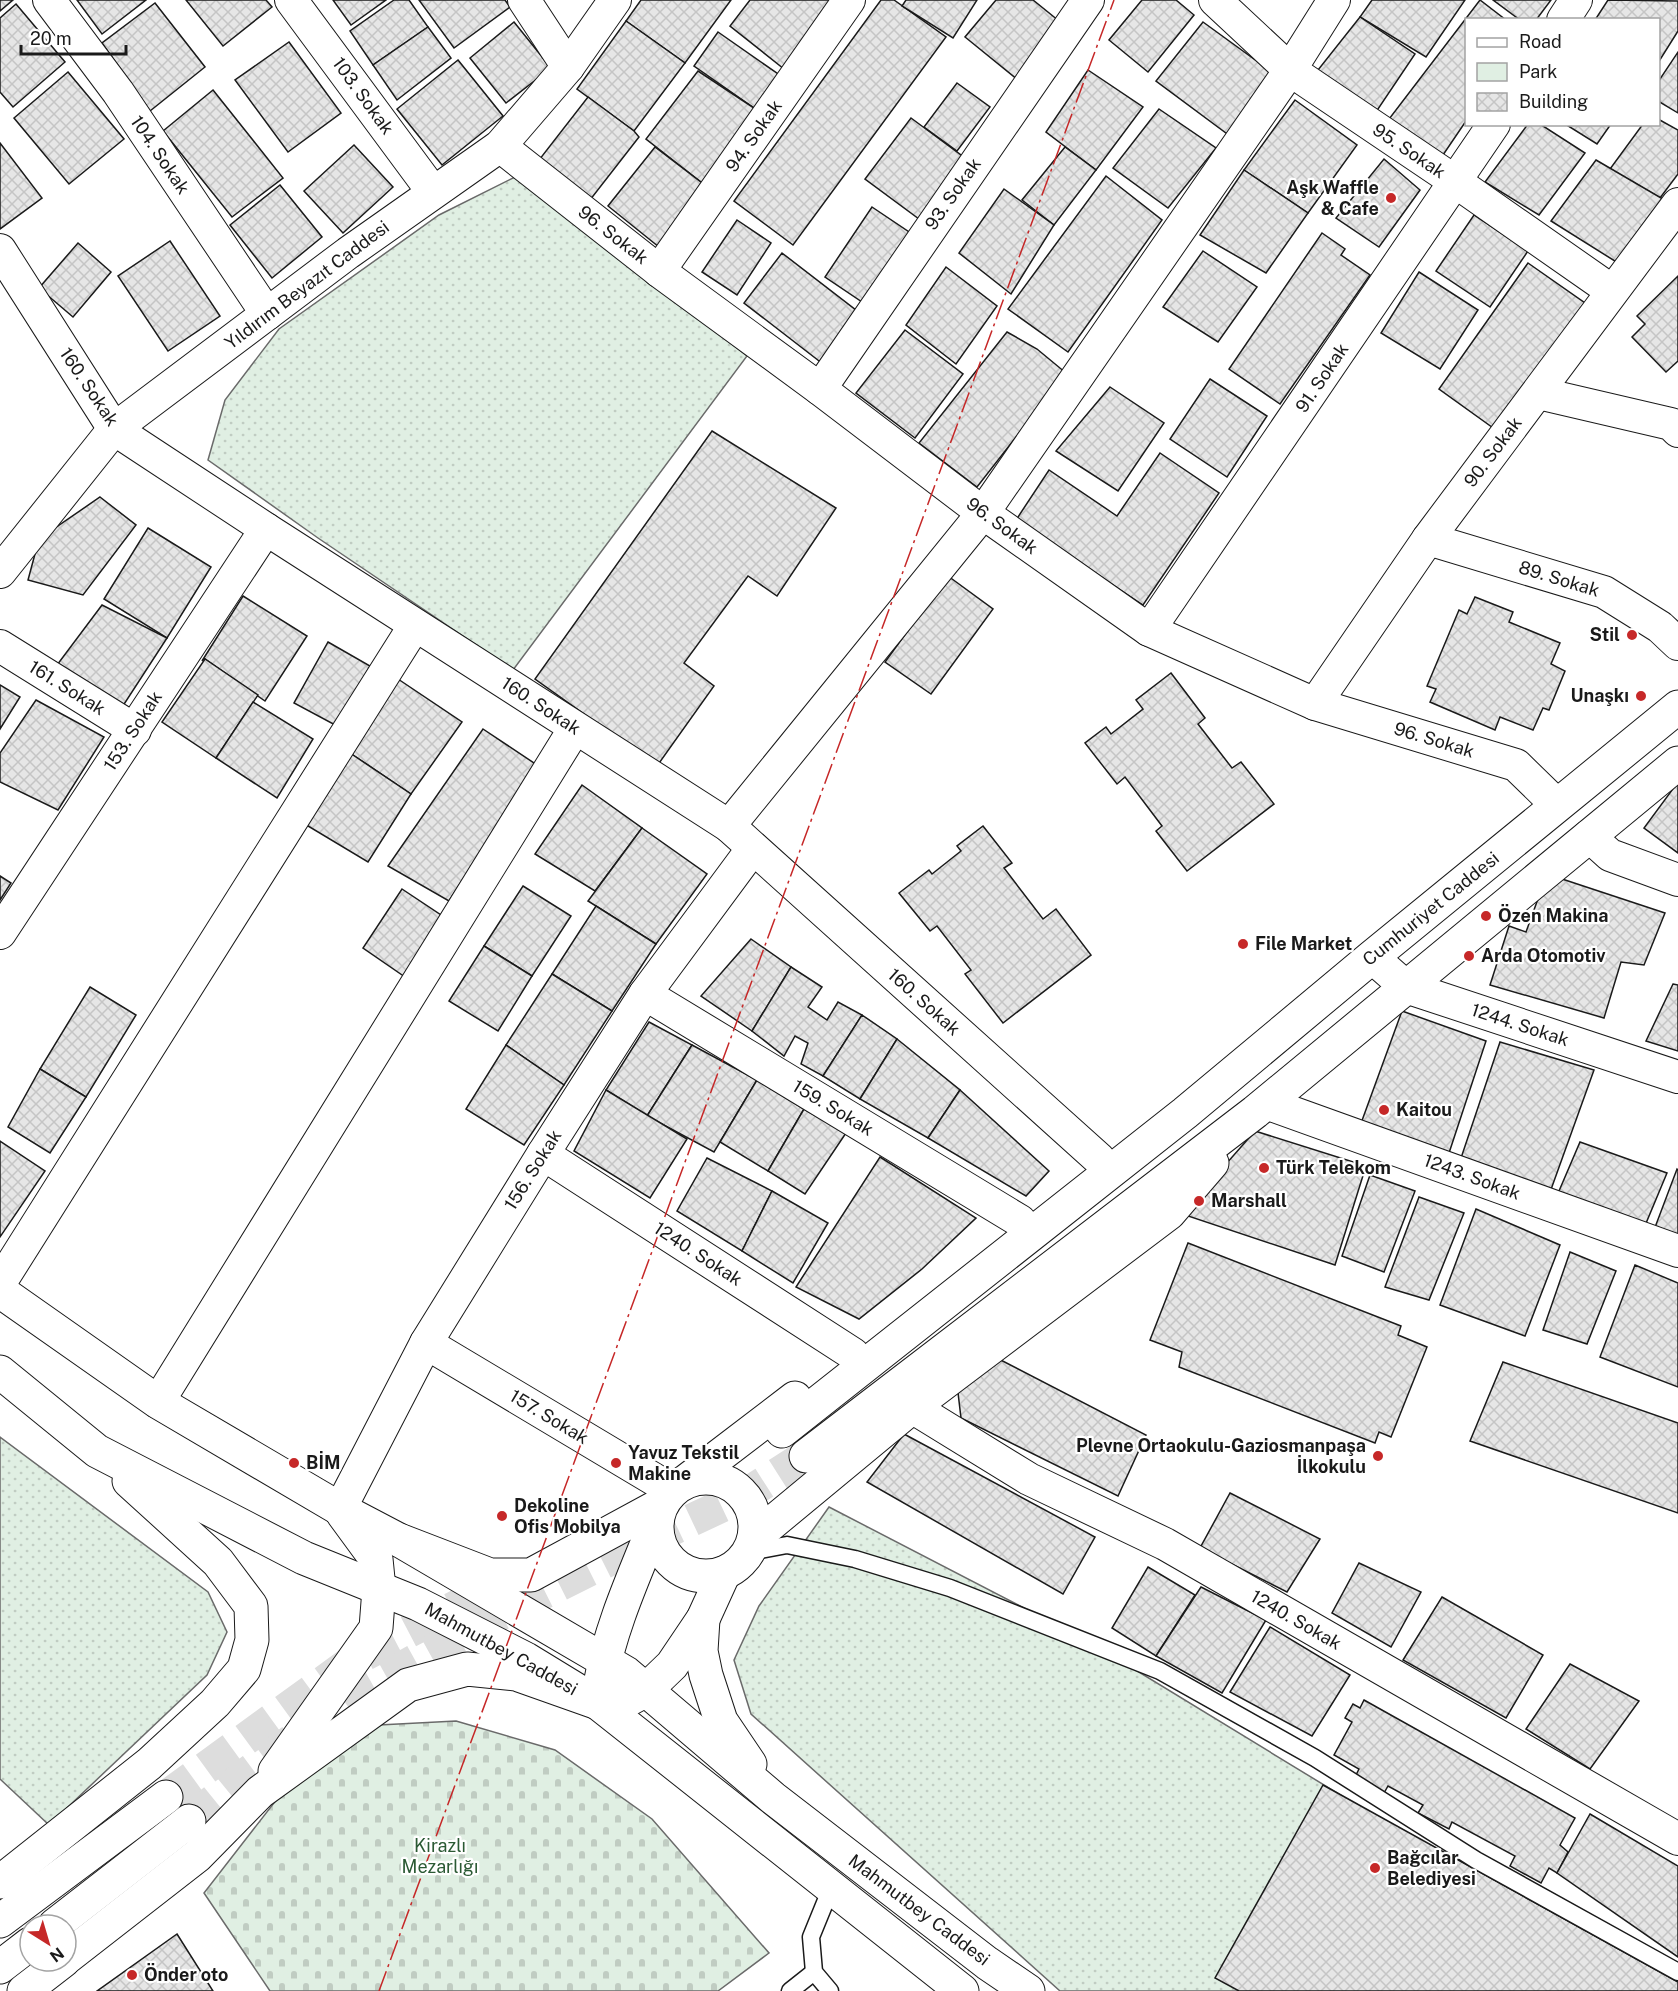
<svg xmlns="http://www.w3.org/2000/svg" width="1678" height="1991" font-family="'Public Sans',sans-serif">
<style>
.green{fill:url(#green-dots);stroke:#6a6a6a;stroke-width:1.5}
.cemetery{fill:url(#cemetery-stones);stroke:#6a6a6a;stroke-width:1.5}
.building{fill:url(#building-cross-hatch);stroke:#1a1a1a;stroke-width:1.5}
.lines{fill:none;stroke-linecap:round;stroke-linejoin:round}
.secondary-tunnel{stroke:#ddd;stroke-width:33;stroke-dasharray:33 16;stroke-linecap:butt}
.lane-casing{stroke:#1a1a1a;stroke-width:19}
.street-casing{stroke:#1a1a1a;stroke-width:34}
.secondary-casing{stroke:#1a1a1a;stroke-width:35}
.lane{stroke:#fff;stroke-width:16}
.street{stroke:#fff;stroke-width:32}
.secondary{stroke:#fff;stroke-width:33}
.power{stroke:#c62828;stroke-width:1.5;stroke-dasharray:21 4.5 3 4.5;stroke-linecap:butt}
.poi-dot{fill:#c62828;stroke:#fff;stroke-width:2}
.labels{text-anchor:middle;stroke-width:4.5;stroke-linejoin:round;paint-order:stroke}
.street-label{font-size:18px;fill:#1a1a1a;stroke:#fff}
.poi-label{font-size:18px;font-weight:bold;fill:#1a1a1a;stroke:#fff;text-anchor:start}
.park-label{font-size:18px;fill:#2b5a34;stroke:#fff}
</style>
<defs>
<pattern id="green-dots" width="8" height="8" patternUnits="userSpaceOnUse" patternTransform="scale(1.5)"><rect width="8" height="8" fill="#e0efe3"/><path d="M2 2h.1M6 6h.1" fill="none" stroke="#c0ccc2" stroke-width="1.8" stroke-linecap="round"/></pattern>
<pattern id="cemetery-stones" width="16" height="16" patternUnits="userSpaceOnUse" patternTransform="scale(1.5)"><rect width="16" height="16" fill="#e0efe3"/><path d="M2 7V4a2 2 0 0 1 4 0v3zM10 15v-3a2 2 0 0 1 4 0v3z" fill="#c0ccc2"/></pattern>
<pattern id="building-cross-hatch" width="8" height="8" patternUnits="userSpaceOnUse" patternTransform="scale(1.5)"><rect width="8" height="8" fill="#e6e6e6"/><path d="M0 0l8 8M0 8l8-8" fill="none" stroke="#c5c5c5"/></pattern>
</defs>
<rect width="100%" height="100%" fill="#fff"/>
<g class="green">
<path d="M519 175 747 356 513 670 318 538 208 460 225 400 279 329 439 215Z"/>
<path d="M0 1437 208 1592 227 1632 207 1675 49 1825 0 1779Z"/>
<path d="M829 1507 1088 1641 1370 1813 1265 1991H1060L751 1714 734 1660 759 1606Z"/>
</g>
<path class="cemetery" d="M456 1721 555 1750 652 1819 769 1953 718 1991H270L204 1893 277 1799 379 1725Z"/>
<g class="building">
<path d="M0 0H13L0 11Z"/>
<path d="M77 0H146L102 34Z"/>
<path d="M186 0H266L272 7 223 46Z"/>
<path d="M333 0H386L351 25Z"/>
<path d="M394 0H409L428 27 373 65 350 31Z"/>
<path d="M419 0H505L510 7 454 48Z"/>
<path d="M641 0H731L685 63 626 21Z"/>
<path d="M750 0H838L784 69 730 26Z"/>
<path d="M881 0H894L946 37 793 245 734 201Z"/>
<path d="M906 0H977L953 38 902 6Z"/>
<path d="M996 0H1033L1064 25 1018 80 965 37Z"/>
<path d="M1142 0H1176L1194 15 1148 72 1109 40Z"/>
<path d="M1372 0H1465L1426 57 1360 17Z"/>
<path d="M1480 0 1506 20H1466V121L1441 158 1386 123Z"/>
<path d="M1493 0H1551L1536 20H1520Z"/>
<path d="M1608 0 1678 1V31L1658 63V20H1595Z"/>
<path d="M155 3 205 67 150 111 102 43Z"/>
<path d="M16 4 65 62 13 107 0 92V18Z"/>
<path d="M1360 17 1415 54 1374 115 1314 75Z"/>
<path d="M626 21 685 63 634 131 577 89Z"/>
<path d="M514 22 551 68 506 103 470 58Z"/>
<path d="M1203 22 1280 78 1234 139 1156 81Z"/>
<path d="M428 27 451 58 397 100 373 65Z"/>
<path d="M718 32 781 76 757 110 694 66Z"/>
<path d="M289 42 341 113 288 152 235 80Z"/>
<path d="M1678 52V113L1658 101V82Z"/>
<path d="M458 60 503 116 442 165 397 109Z"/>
<path d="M1088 70 1143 107 1096 170 1046 132Z"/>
<path d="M698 71 757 110 706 186 646 139Z"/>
<path d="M68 72 124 139 69 184 14 118Z"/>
<path d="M957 83 990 107 957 151 924 127Z"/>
<path d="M213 90 283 178 232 217 163 131Z"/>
<path d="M588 97 634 131 639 137 590 200 539 160Z"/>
<path d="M1295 100 1357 145 1308 213 1244 170Z"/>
<path d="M1159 109 1216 148 1168 208 1113 168Z"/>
<path d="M911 118 965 158 919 219 865 179Z"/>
<path d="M1658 119 1678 130V174L1660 198 1610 169 1643 124H1658Z"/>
<path d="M1528 124H1540L1585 153 1539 215 1485 182Z"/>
<path d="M1565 124H1611L1597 144Z"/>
<path d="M0 143 42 198 0 229Z"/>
<path d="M354 145 393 187 343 233 304 191Z"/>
<path d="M655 147 706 186 659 247 608 206Z"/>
<path d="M1065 147 1096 170 1054 225 1022 200Z"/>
<path d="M1384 159 1420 190 1379 247 1336 218Z"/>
<path d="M1596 160 1668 202 1618 263 1551 221Z"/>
<path d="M1244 170 1308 213 1266 273 1200 235Z"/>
<path d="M1106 176 1162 220 1068 352 1008 309Z"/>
<path d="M280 185 322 237 272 278 230 225Z"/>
<path d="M1004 189 1054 225 1011 294 959 253Z"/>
<path d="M872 207 921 240 874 310 825 277Z"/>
<path d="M1474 215 1528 251 1490 307 1436 271Z"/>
<path d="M737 220 771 243 737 295 702 272Z"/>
<path d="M1322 233 1345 249 1341 255 1370 275 1280 404 1229 369Z"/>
<path d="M170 241 220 316 168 351 118 276Z"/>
<path d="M78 243 111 272 73 317 39 288Z"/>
<path d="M1203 251 1257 287 1218 342 1163 307Z"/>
<path d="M782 253 861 314 823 364 744 303Z"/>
<path d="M1528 263 1585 303 1496 430 1439 389Z"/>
<path d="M946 267 997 306 956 364 906 325Z"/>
<path d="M1419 272 1478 310 1440 369 1381 333Z"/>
<path d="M1678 276V361L1666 372 1632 337 1645 324 1637 316Z"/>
<path d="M905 330 963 374 915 438 856 393Z"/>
<path d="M1007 332 1037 349 1066 373 977 487 919 443Z"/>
<path d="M1210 379 1267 416 1227 477 1170 439Z"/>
<path d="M1110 387 1164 423 1118 491 1056 451Z"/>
<path d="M712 431 836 508 777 596 748 576 684 663 714 686 657 766 535 679Z"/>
<path d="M1160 453 1219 493 1143 605 1016 520 1049 470 1117 516Z"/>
<path d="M100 497 136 525 83 595 28 580 39 539Z"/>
<path d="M148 528 211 567 167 638 104 599Z"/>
<path d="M948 576 993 609 931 694 885 662Z"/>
<path d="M243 596 307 636 265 701 205 659 202 661Z"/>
<path d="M1475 597 1513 612 1509 622 1560 643 1551 664 1565 671 1549 710 1543 708 1533 730 1500 717 1495 730 1430 702 1436 689 1427 686 1459 610 1467 614Z"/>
<path d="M102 605 167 638 119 712 54 669Z"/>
<path d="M328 642 370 666 337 726 294 703Z"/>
<path d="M205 659 258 695 216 758 162 722Z"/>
<path d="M1171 673 1205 718 1198 724 1232 768 1241 762 1274 804 1187 871 1156 831 1162 826 1125 777 1117 784 1085 743 1106 727 1111 734 1143 709 1136 700Z"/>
<path d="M398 679 462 722 411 794 350 753Z"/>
<path d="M0 685 20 697 0 729Z"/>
<path d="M36 700 104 737 58 810 0 782V753Z"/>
<path d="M253 702 313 739 277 798 216 758Z"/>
<path d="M483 729 537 765 449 901 388 866Z"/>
<path d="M350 753 411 794 368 862 303 823Z"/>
<path d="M1678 782V853L1644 828Z"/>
<path d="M582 785 642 828 595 891 535 854Z"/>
<path d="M983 826 1012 863 1004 868 1043 919 1056 909 1091 955 1003 1023 965 974 971 970 937 926 930 931 899 893 929 870 932 874 961 851 957 846Z"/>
<path d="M642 828 707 874 656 944 588 901Z"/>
<path d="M1547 874 1665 913 1644 965 1621 962 1604 1018 1490 985 1509 926 1526 932Z"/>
<path d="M0 876 11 883 0 900Z"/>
<path d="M523 886 571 916 532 976 484 946Z"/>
<path d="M402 889 441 915 405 977 363 948Z"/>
<path d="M596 906 656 944 612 1011 552 974Z"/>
<path d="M751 939 791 967 752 1031 701 996Z"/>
<path d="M484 946 532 976 498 1031 449 1001Z"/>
<path d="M791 967 822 987 808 1007 827 1020 838 1002 862 1015 823 1076 801 1064 808 1043 795 1036 784 1056 752 1031Z"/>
<path d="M552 974 612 1011 564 1085 506 1045Z"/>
<path d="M1673 984 1678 985V1051L1646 1041Z"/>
<path d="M90 987 136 1015 86 1097 40 1069Z"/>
<path d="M1402 1011 1486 1041 1449 1153 1360 1126Z"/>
<path d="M862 1015 897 1039 860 1099 823 1076Z"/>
<path d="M649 1022 692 1045 647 1116 606 1090Z"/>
<path d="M897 1039 960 1090 928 1138 860 1099Z"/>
<path d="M1500 1042 1594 1070 1549 1195 1460 1161Z"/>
<path d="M506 1045 564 1085 524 1145 466 1109Z"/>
<path d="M692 1045 757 1080 714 1152 647 1116Z"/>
<path d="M40 1069 86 1097 50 1153 8 1127Z"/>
<path d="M757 1080 804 1109 768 1171 720 1142Z"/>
<path d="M606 1090 687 1139 650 1198 574 1151Z"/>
<path d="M960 1090 1049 1171 1026 1196 928 1138Z"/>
<path d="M804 1109 846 1133 805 1194 768 1171Z"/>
<path d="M1255 1131 1366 1166 1335 1265 1182 1214Z"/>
<path d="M0 1141 45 1171 0 1237Z"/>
<path d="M1580 1142 1667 1173 1644 1228 1556 1198Z"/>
<path d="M880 1157 976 1218 922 1269 859 1319 796 1287Z"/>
<path d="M707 1158 772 1191 742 1251 677 1211Z"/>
<path d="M1677 1169 1678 1170V1239L1654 1230Z"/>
<path d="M1370 1175 1415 1191 1384 1272 1342 1256Z"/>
<path d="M772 1191 828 1223 793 1283 742 1251Z"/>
<path d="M1419 1197 1464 1213 1429 1300 1385 1287Z"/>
<path d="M1476 1209 1560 1245 1525 1336 1440 1305Z"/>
<path d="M1188 1243 1401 1326 1398 1335 1427 1347 1391 1437 1379 1432 1375 1443 1179 1367 1182 1352 1150 1340Z"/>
<path d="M1570 1252 1616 1271 1587 1344 1543 1330Z"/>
<path d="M1635 1265 1678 1283V1387L1600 1357Z"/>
<path d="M989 1354 1146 1435 1118 1496 961 1418 957 1384Z"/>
<path d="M1503 1362 1678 1423V1513L1470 1441Z"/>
<path d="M904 1434 1095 1537 1063 1594 867 1482Z"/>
<path d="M1230 1493 1320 1539 1287 1592 1200 1548Z"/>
<path d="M1359 1563 1421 1592 1391 1647 1332 1613Z"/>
<path d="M1148 1567 1195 1595 1156 1656 1112 1628Z"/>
<path d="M1201 1587 1266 1620 1222 1693 1156 1656Z"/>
<path d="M1442 1597 1543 1655 1506 1718 1403 1660Z"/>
<path d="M1270 1627 1350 1675 1312 1736 1230 1692Z"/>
<path d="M1570 1664 1639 1701 1590 1769 1526 1729Z"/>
<path d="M1364 1700 1575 1818 1560 1845 1568 1852 1557 1873 1549 1868 1541 1883 1510 1866 1515 1856 1452 1822 1449 1829 1418 1813 1423 1805 1388 1786 1384 1793 1355 1777 1359 1769 1334 1755 1352 1722 1345 1718 1353 1704 1360 1708Z"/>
<path d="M1323 1785 1678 1982V1991H1239L1215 1978Z"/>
<path d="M1590 1814 1678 1866V1957L1557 1873Z"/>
<path d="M177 1934 213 1991H97Z"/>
</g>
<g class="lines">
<g class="secondary-tunnel">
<path d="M166 1797 354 1660 509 1579"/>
<path d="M189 1821 249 1772 355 1694 481 1624 645 1542 745 1495 806 1456"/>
</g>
<defs>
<g id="lane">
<path d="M749 1552 787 1545 855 1559 950 1588 1160 1671 1315 1758 1476 1860 1678 1972"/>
<path d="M790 1991 814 1972"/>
<path d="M830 1991 814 1972 811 1937 831 1888"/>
</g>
<g id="street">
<path d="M49 0 118 92 267 314"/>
<path d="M291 0 433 192"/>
<path d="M524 0 568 67"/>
<path d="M1215 0 1290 70 1456 182 1612 291"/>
<path d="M1563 20 1576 0"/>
<path d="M500 146 659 271 820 389 983 513 1149 630 1315 704 1516 765 1557 805"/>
<path d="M0 250 114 429 266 529 729 826 1099 1159"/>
<path d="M659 271 849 0"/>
<path d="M820 389 1088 0"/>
<path d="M1538 393 1671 424 1678 431"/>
<path d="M1428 539 1604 592 1660 627 1678 644"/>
<path d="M0 572 114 429 348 253 500 146 568 67 615 0"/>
<path d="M1149 630 1494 124"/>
<path d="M0 646 135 730"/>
<path d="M1315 704 1428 539 1678 204"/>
<path d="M729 826 983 513 1290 70 1334 0"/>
<path d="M1589 836 1610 855 1678 880"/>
<path d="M0 933 266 529"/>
<path d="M1372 957 1406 987 1678 1077"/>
<path d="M645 994 1020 1221"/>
<path d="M1266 1103 1678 1251"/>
<path d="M543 1154 853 1354"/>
<path d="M0 1283 415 625"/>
<path d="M426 1343 672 1490"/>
<path d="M158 1402 575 728"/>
<path d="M912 1407 1029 1479 1165 1544 1678 1839"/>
<path d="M340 1509 426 1343 543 1154 645 994 753 848"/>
</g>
<g id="secondary">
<path d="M0 1291 158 1402 340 1509 399 1540 490 1575H531L662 1504"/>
<path d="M0 1372 97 1451 304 1558 418 1604 526 1659 598 1703 962 1991"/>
<path d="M782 1431 1185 1113 1372 957 1678 707"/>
<path d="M806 1456 1255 1112 1678 763"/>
<circle cx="706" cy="1527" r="49"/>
<path d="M685 1482 795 1398"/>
<path d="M755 1537 912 1407 1169 1213 1212 1163"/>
<path d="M399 1540 626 1673 773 1798 987 1963 1028 1991"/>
<path d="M703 1619 701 1651 706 1675 721 1721 750 1764"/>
<path d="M601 1680C611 1625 636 1572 656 1521"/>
<path d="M275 1771 376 1628 379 1589 376 1559 343 1514"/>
<path d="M0 1882 149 1764 215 1703 244 1669 252 1640 251 1606 218 1562 129 1481"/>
<path d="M0 1921 166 1797"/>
<path d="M55 1925 189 1821"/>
<path d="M66 1958 197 1856 260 1792 408 1685 467 1669 516 1674 598 1703 626 1701 646 1690 672 1665 703 1619 724 1573"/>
<path d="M0 1967 30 1944"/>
<path d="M24 1991 63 1961"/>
</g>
</defs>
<use href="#lane" class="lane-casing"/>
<use href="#street" class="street-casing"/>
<use href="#secondary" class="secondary-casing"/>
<use href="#lane" class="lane"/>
<use href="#street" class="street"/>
<use href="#secondary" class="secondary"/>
<path class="power" d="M379 1991 1114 0"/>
</g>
<g class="poi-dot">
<circle cx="1391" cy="198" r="6"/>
<circle cx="1632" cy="635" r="6"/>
<circle cx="1641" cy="696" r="6"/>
<circle cx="1486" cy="916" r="6"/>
<circle cx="1243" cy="944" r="6"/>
<circle cx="1469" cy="956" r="6"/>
<circle cx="1384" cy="1110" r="6"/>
<circle cx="1264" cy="1168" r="6"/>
<circle cx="1199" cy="1201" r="6"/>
<circle cx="1378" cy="1456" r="6"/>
<circle cx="294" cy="1463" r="6"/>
<circle cx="616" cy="1463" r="6"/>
<circle cx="502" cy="1516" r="6"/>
<circle cx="1375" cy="1868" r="6"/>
<circle cx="132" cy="1975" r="6"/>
</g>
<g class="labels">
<g class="street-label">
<text transform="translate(363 96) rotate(54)" y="6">103. Sokak</text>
<text transform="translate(754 136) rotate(-55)" y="6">94. Sokak</text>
<text transform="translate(1409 151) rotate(34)" y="6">95. Sokak</text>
<text transform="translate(160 155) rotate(56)" y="6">104. Sokak</text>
<text transform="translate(953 194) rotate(-55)" y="6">93. Sokak</text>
<text transform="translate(613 235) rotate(38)" y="6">96. Sokak</text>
<text transform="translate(307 285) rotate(-37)" y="6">Yıldırım Beyazıt Caddesi</text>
<text transform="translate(1322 378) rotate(-56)" y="6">91. Sokak</text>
<text transform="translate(89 387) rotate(56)" y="6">160. Sokak</text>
<text transform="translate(1493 452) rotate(-53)" y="6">90. Sokak</text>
<text transform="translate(1002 526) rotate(36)" y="6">96. Sokak</text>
<text transform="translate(1559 579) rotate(17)" y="6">89. Sokak</text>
<text transform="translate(67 688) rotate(32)" y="6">161. Sokak</text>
<text transform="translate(541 706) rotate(33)" y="6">160. Sokak</text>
<text transform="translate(133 731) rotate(-57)" y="6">153. Sokak</text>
<text transform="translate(1434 740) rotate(17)" y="6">96. Sokak</text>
<text transform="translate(1431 909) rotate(-39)" y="6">Cumhuriyet Caddesi</text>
<text transform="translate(924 1002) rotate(42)" y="6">160. Sokak</text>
<text transform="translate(1520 1025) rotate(18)" y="6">1244. Sokak</text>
<text transform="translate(833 1108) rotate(31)" y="6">159. Sokak</text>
<text transform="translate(533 1170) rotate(-58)" y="6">156. Sokak</text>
<text transform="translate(1472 1177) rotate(20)" y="6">1243. Sokak</text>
<text transform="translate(698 1254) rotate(33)" y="6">1240. Sokak</text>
<text transform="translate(549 1417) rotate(31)" y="6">157. Sokak</text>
<text transform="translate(1296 1620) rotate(30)" y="6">1240. Sokak</text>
<text transform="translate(501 1649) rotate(29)" y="6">Mahmutbey Caddesi</text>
<text transform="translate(919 1910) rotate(37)" y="6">Mahmutbey Caddesi</text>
</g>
<g class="poi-label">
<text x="1379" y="194" text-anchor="end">Aşk Waffle<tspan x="1379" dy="21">&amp; Cafe</tspan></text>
<text x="1620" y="641" text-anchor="end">Stil</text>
<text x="1629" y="702" text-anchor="end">Unaşkı</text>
<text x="1498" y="922">Özen Makina</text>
<text x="1255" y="950">File Market</text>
<text x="1481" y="962">Arda Otomotiv</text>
<text x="1396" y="1116">Kaitou</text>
<text x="1276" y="1174">Türk Telekom</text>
<text x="1211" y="1207">Marshall</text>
<text x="1366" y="1452" text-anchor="end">Plevne Ortaokulu-Gaziosmanpaşa<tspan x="1366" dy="21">İlkokulu</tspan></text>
<text x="628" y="1459">Yavuz Tekstil<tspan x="628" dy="21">Makine</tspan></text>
<text x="306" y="1469">BİM</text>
<text x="514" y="1512">Dekoline<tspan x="514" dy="21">Ofis Mobilya</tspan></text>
<text x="1387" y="1864">Bağcılar<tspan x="1387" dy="21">Belediyesi</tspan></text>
<text x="144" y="1981">Önder oto</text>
</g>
<g class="park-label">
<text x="440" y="1852">Kirazlı<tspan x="440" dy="21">Mezarlığı</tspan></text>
</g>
</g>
<rect x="1465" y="18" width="195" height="108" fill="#ffffff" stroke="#a3a3a3" stroke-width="1.5"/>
<rect x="1477" y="38" width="30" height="9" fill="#ffffff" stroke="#a3a3a3" stroke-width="1.5"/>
<text x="1519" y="48" font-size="18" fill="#1a1a1a">Road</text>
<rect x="1477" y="63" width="30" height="18" fill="#e0efe3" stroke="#a3a3a3" stroke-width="1.5"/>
<text x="1519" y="78" font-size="18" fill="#1a1a1a">Park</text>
<rect x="1477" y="93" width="30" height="18" fill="url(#building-cross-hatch)" stroke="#a3a3a3" stroke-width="1.5"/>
<text x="1519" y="108" font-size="18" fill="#1a1a1a">Building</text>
<g transform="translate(48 1943) rotate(143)"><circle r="28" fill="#ffffff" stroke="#a3a3a3" stroke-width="1.5"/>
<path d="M0-4.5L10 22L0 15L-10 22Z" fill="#c62828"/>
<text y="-9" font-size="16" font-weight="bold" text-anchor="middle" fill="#1a1a1a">N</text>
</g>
<path d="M21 45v9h105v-9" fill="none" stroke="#1a1a1a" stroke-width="3"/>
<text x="30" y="45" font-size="18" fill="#1a1a1a" stroke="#ffffff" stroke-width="4.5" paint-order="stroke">20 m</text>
</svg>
